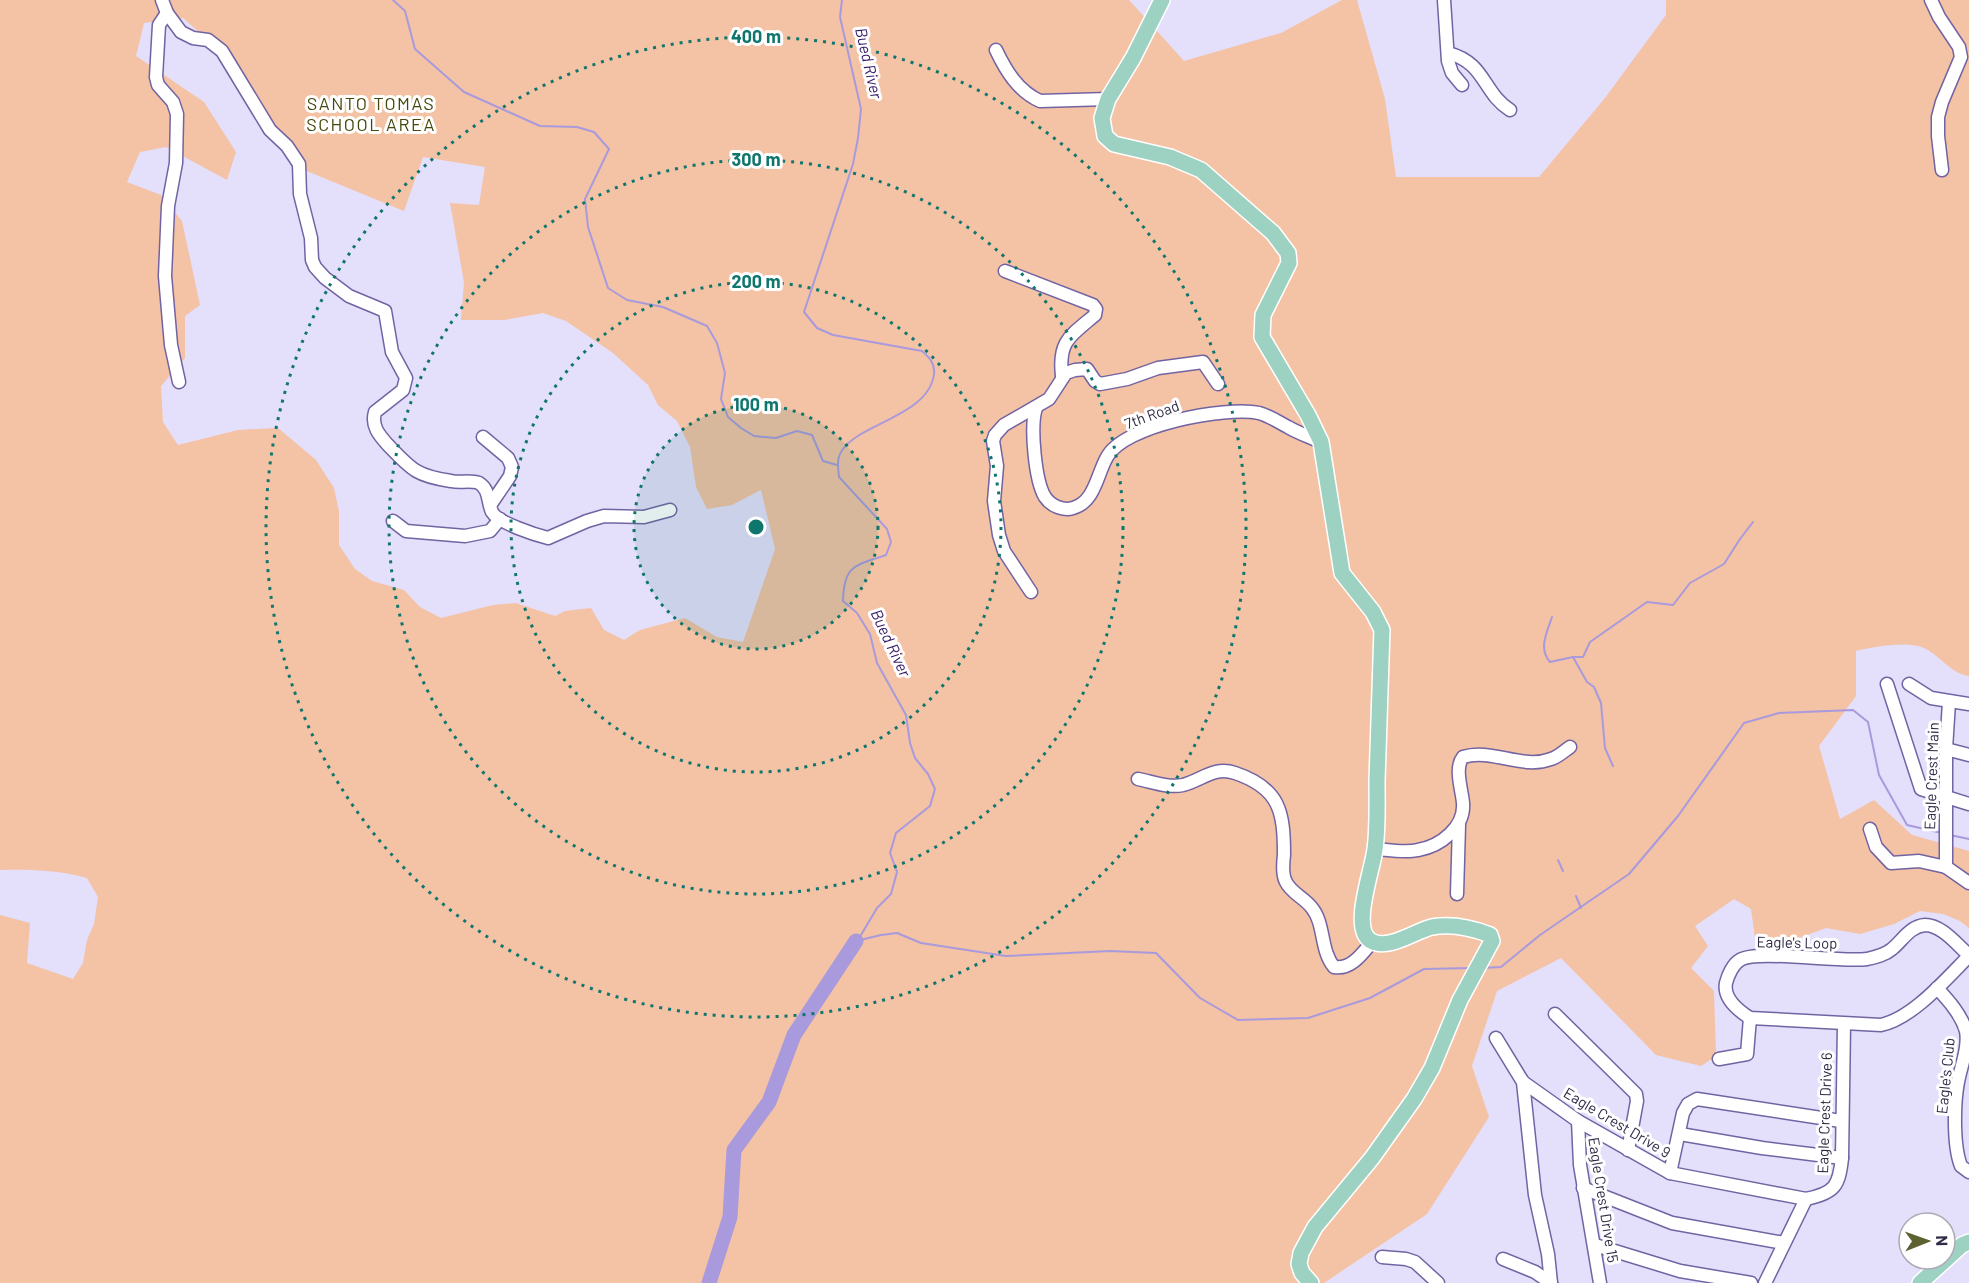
<svg xmlns="http://www.w3.org/2000/svg" width="1969" height="1283" font-family="Barlow,sans-serif">
<style>
.green{fill:#f4c2a4;fill-rule:evenodd}
.lines{fill:none;stroke-linecap:round;stroke-linejoin:round}
.stream{stroke:#a89adc;stroke-width:2}
.river{stroke:#a89adc;stroke-width:15}
.minor-casing{stroke:#7263a2;stroke-width:15}
.major-casing{stroke:#fff;stroke-width:18}
.minor{stroke:#fff;stroke-width:12}
.major{stroke:#9dd1c2;stroke-width:15}
.ring{fill:none;stroke:#0f766e;stroke-width:3;stroke-dasharray:3 6}
.labels{text-anchor:middle;stroke-width:6;stroke-linejoin:round;paint-order:stroke}
.street-label{font-size:15px;fill:#312b46;stroke:#fff}
.water-label{font-size:16px;font-style:italic;fill:#341a66;stroke:#fff}
.quarter-label{font-size:18px;letter-spacing:1.5px;fill:#44480a;stroke:#fff}
.centre{fill:#0f766e;stroke:#fff;stroke-width:3}
.ring-label{font-size:18px;text-anchor:middle;font-weight:bold;fill:#0f766e;stroke:#fff;stroke-width:6;stroke-linejoin:round;paint-order:stroke}
</style>
<rect width="100%" height="100%" fill="#e4dffb"/>
<path class="green" d="M0 0H1129L1184 61 1281 33 1342 0H1357L1385 99 1396 177H1539L1605 98 1666 15V0H1969V676C1952 674 1941 657 1926 649 1908 640 1874 647 1856 651V696L1819 746 1840 819 1874 800 1912 835 1969 851V928L1960 921 1943 914 1920 911 1894 924 1860 934 1826 928 1793 940H1771L1756 945 1751 909 1734 899 1695 926 1708 946 1691 968 1714 991 1716 1056 1701 1066 1656 1055 1561 958 1497 991 1472 1066 1489 1117 1427 1214 1324 1283H0V915L30 923 27 963 73 979 83 963 87 940 94 924 98 897 87 878C58 870 30 869 0 870ZM183 18 217 48 297 167 404 211 423 157 485 167 479 205 450 203 464 282 461 320H504L543 313 566 321 613 353 648 385 658 405 677 421 690 447 696 487 707 509 732 505 761 490 775 549 743 642 717 637 685 618 640 630 624 640 604 630 591 608 565 611 555 616 516 603 493 605 441 618 420 607 404 590 372 581 355 569 339 545V511L334 488 316 460 278 428 238 430 178 445 163 422 161 386 185 358V316L200 305 182 221 161 195 127 182 140 152 166 147 227 180 236 152 204 102 136 56 144 23Z"/>
<g class="lines">
<g class="stream">
<path d="M393 0 405 11 415 49 464 92 540 126 577 127 594 132 609 149 585 199 588 227 608 288 627 300 663 307 707 326 717 343 725 373 721 399 728 417 741 428 754 436 776 438 797 431 812 435 823 461 837 465"/>
<path d="M842 0 840 17 861 109 858 138 853 164 804 312 817 328 833 335 922 351C929 357 935 363 934 374 929 415 862 423 843 449 836 458 838 467 839 477L887 529 891 542 886 555C855 566 844 564 843 601L857 613 870 634 877 663 906 715 910 743 915 758 928 774 935 789 930 806 896 833 890 853 897 872 891 894 877 908 858 940"/>
<path d="M1552 617C1547 632 1538 649 1550 662L1573 657 1587 682 1594 687 1601 703 1605 748 1613 766"/>
<path d="M1573 657H1583L1590 642 1647 602 1673 605 1690 583 1724 564 1740 539 1753 522"/>
<path d="M1950 835 1969 839"/>
<path d="M1558 860 1563 871"/>
<path d="M1576 896 1581 908"/>
<path d="M856 941 881 935 897 933 921 943 1006 956 1110 951 1156 953 1200 998 1238 1020 1308 1018 1370 998 1424 969 1472 968"/>
<path d="M1483 968 1501 967 1540 935 1629 874 1678 816 1744 723 1779 713 1853 710 1868 722 1879 775 1907 825 1942 833"/>
</g>
<path class="river" d="M709 1283 730 1217 734 1150 769 1102 794 1035 856 941"/>
<defs>
<g id="minor">
<path d="M162 0 167 13 181 32 193 38 208 40 222 51 270 130 287 146 299 164 300 194 311 238 312 260 315 267 325 278 349 296 385 311 392 352 406 378 403 390 375 412C371 426 379 435 388 445 411 469 416 476 451 481 460 483 470 480 479 483 490 490 487 501 492 512 498 523 536 535 548 538L587 521 604 516 644 517 670 510"/>
<path d="M1444 0 1448 61 1452 73 1462 85"/>
<path d="M1931 0 1939 17 1959 47 1961 57 1942 102 1938 117V136L1942 170"/>
<path d="M167 13 159 25 156 77 158 85 173 102 177 114 176 163 168 206 165 276 171 345 179 382"/>
<path d="M996 50C1006 71 1018 91 1040 101L1108 99"/>
<path d="M1448 53C1486 63 1482 92 1510 110"/>
<path d="M1005 271 1093 305 1096 309 1095 315C1070 336 1058 341 1062 376"/>
<path d="M1036 408C1030 426 1035 481 1045 497 1051 506 1063 511 1073 508 1095 502 1097 474 1107 457 1124 425 1225 406 1259 413 1270 416 1278 422 1288 427 1298 433 1310 437 1321 442"/>
<path d="M483 437 508 458 512 467 510 476 491 504"/>
<path d="M393 521 406 531 465 536 490 531 500 519"/>
<path d="M1031 592 1004 551 999 535 994 501 997 466 993 441 995 435 1004 425 1049 399 1066 373 1075 370 1087 369 1095 381 1100 384 1127 379 1158 368 1203 362 1218 384"/>
<path d="M1887 684 1921 789 1969 804"/>
<path d="M1909 684 1931 698 1969 704"/>
<path d="M1949 702 1946 749V867L1969 883"/>
<path d="M1946 749 1969 755"/>
<path d="M1138 779C1153 782 1168 788 1183 785 1202 780 1214 766 1235 773 1280 788 1284 812 1284 855 1283 863 1282 875 1286 882 1291 893 1305 898 1312 908 1325 924 1320 950 1334 967 1351 970 1362 954 1372 942"/>
<path d="M1870 829 1876 847 1891 863 1919 861 1946 867"/>
<path d="M1376 849C1389 850 1405 853 1418 850 1441 846 1465 827 1463 803 1462 790 1454 768 1463 757 1492 748 1522 770 1551 759 1558 757 1564 751 1570 747"/>
<path d="M1457 894 1459 825"/>
<path d="M1969 955C1957 945 1942 925 1925 925 1910 926 1902 941 1892 949 1885 955 1876 957 1867 959 1840 963 1756 949 1740 960 1733 964 1728 975 1726 983 1723 998 1739 1011 1750 1018L1881 1025C1913 1018 1946 979 1969 956"/>
<path d="M1937 988C1948 1000 1961 1014 1966 1031 1969 1047 1961 1066 1958 1082 1954 1103 1953 1146 1961 1166L1969 1172"/>
<path d="M1555 1014 1636 1094 1637 1101 1628 1150"/>
<path d="M1496 1038 1523 1082 1535 1195 1548 1254 1551 1283"/>
<path d="M1719 1059 1747 1054 1750 1018"/>
<path d="M1523 1082 1578 1121 1670 1173 1806 1199"/>
<path d="M1578 1121 1580 1165 1600 1283"/>
<path d="M1680 1134 1762 1148 1842 1158"/>
<path d="M1670 1173 1683 1113 1688 1104 1697 1099 1841 1121"/>
<path d="M1583 1188 1672 1223 1784 1243"/>
<path d="M1595 1245 1680 1271 1751 1283"/>
<path d="M1382 1257 1406 1259 1415 1262 1438 1283"/>
<path d="M1503 1259 1535 1272 1551 1283"/>
<path d="M1765 1283 1806 1199C1835 1193 1839 1186 1842 1158L1844 1024"/>
</g>
<g id="major">
<path d="M1162 0 1133 58 1108 99 1102 118 1105 136 1114 144 1170 157 1201 170 1273 233 1288 253 1289 263 1263 315 1262 337 1308 415 1321 442 1342 573 1373 612 1382 630C1380 680 1379 730 1377 781 1377 803 1378 827 1375 849 1373 869 1350 929 1371 941 1388 951 1415 931 1432 927 1450 924 1472 928 1490 935L1492 941 1460 1000 1432 1068 1414 1099 1372 1158 1315 1227 1301 1253 1299 1264 1302 1273 1311 1283"/>
<path d="M1920 1283 1962 1245 1969 1242"/>
</g>
</defs>
<use href="#minor" class="minor-casing"/>
<use href="#major" class="major-casing"/>
<use href="#minor" class="minor"/>
<use href="#major" class="major"/>
</g>
<circle cx="756" cy="527" r="122" fill="#0f766e" fill-opacity=".12"/>
<g class="ring">
<circle cx="756" cy="527" r="122"/>
<circle cx="756" cy="527" r="245"/>
<circle cx="756" cy="527" r="367"/>
<circle cx="756" cy="527" r="490"/>
</g>
<g class="labels">
<g class="street-label">
<text transform="translate(1152 415) rotate(-20)" y="5">7th Road</text>
<text transform="translate(1932 776) rotate(-88)" y="5">Eagle Crest Main</text>
<text transform="translate(1797 943) rotate(1)" y="5">Eagle's Loop</text>
<text transform="translate(1946 1076) rotate(-84)" y="5">Eagle's Club</text>
<text transform="translate(1825 1113) rotate(-88)" y="5">Eagle Crest Drive 6</text>
<text transform="translate(1617 1123) rotate(31)" y="5">Eagle Crest Drive 9</text>
<text transform="translate(1603 1200) rotate(81)" y="5">Eagle Crest Drive 15</text>
</g>
<g class="water-label">
<text transform="translate(869 63) rotate(77)" y="6">Bued River</text>
<text transform="translate(891 643) rotate(65)" y="6">Bued River</text>
</g>
<g class="quarter-label">
<text x="371" y="110">SANTO TOMAS<tspan x="371" dy="21">SCHOOL AREA</tspan></text>
</g>
</g>
<circle cx="756" cy="527" r="9" class="centre"/>
<g class="ring-label">
<text x="756" y="43">400 m</text>
<text x="756" y="166">300 m</text>
<text x="756" y="288">200 m</text>
<text x="756" y="411">100 m</text>
</g>
<g transform="translate(1927 1241) rotate(89)"><circle r="28" fill="#ffffff" stroke="#adaab5" stroke-width="1.5"/>
<path d="M0-4.5L10 22L0 15L-10 22Z" fill="#5c612f"/>
<text y="-9" font-size="16" font-weight="bold" text-anchor="middle" fill="#312b46">N</text>
</g>
</svg>
